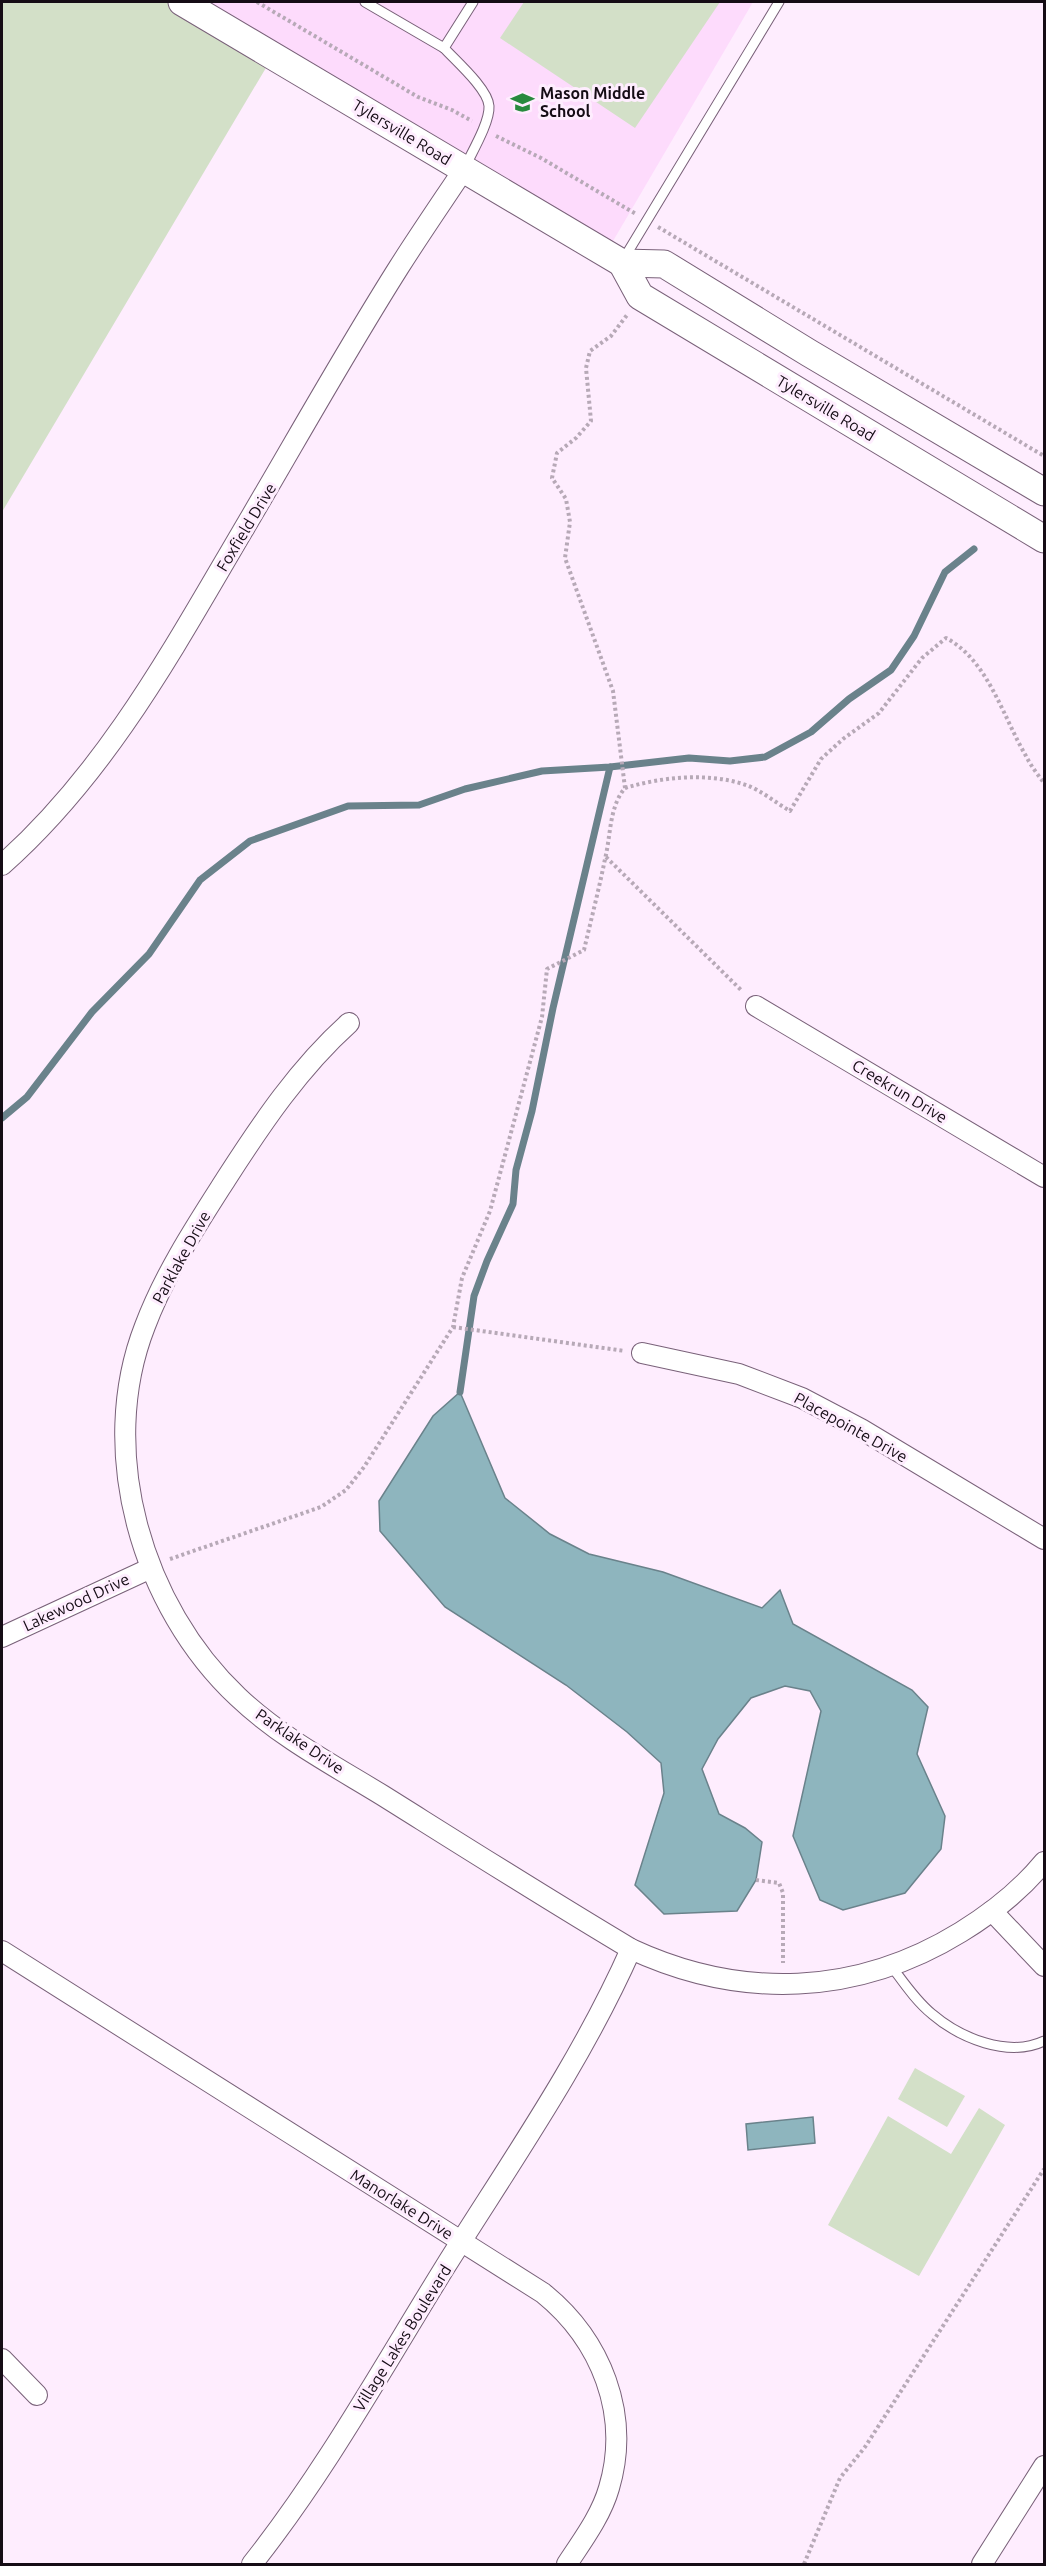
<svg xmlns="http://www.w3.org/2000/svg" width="1046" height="2566" font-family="Ubuntu,sans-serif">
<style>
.built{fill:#fddbfc}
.green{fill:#d3e0c8}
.water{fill:#8eb5be;stroke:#6a828b;stroke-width:1.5}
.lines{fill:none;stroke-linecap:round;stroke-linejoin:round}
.stream{stroke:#6a828b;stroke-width:7}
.service-casing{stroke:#796179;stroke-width:11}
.minor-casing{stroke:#796179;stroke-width:22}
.secondary-casing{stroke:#796179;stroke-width:29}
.path{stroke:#b7a9b7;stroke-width:4;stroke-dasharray:3 3;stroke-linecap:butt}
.service{stroke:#fff;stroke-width:9}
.minor{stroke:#fff;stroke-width:20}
.secondary{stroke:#fff;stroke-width:27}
.labels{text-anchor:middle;stroke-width:6;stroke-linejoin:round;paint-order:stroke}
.poi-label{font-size:16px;font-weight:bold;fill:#150c15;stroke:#feedfe;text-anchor:start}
.street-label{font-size:16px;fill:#150c15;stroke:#feedfe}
</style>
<rect width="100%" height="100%" fill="#feedfe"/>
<path class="built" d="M182 2H753L606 253Z"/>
<g class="green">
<path d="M2 2H182L273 56 2 512Z"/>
<path d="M524 2H720L635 128 500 38Z"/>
<path d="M915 2068 965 2096 947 2127 898 2099Z"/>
<path d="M979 2108 1005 2125 919 2276 828 2225 888 2116 951 2154Z"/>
</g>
<g class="water">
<path d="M460 1392 505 1498 550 1534 589 1554 663 1572 762 1608 780 1590 793 1624 912 1690 928 1707 917 1754 945 1816 941 1849 905 1893 843 1910 820 1900 793 1836 821 1711 810 1691 785 1686 751 1698 718 1739 702 1769 719 1814 745 1828 762 1842 756 1880 737 1911 664 1914 635 1885 664 1793 661 1763 627 1732 566 1685 445 1607 380 1531 379 1501 433 1416Z"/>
<path d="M813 2117 815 2143 748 2150 746 2124Z"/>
</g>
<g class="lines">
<g class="stream">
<path d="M2 1118 27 1097 92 1012 149 954 200 880 250 841 348 806 419 805 465 789 542 771 610 767 689 758 730 761 765 757 811 732 849 699 891 670 914 636 945 572 974 549"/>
<path d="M460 1392 474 1296 487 1261 513 1204 516 1170 532 1111 553 1008 610 767"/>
</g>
<defs>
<g id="service">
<path d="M365 2 444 48 473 2"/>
<path d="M444 48C456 61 488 89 489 106 490 122 472 152 465 167"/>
<path d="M623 260 779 2"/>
<path d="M892 1967C904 1983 916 2001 932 2014 960 2038 1008 2058 1044 2041"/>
</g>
<g id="minor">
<path d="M2 865C106 773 172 651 242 532 294 444 344 354 399 267 420 234 442 202 464 169"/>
<path d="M756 1006 1044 1177"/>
<path d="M349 1023C299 1068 262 1123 226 1179 196 1226 165 1273 145 1326 96 1451 142 1607 238 1697 280 1737 333 1765 382 1795 465 1847 547 1899 631 1949 741 2000 857 1996 961 1932 992 1913 1021 1890 1044 1862"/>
<path d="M642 1353 739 1374 802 1398 861 1429 1044 1539"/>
<path d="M2 1637 151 1568"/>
<path d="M992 1911 1044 1966"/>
<path d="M2 1951 543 2293C601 2340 631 2414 609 2488 601 2516 582 2541 567 2564"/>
<path d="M2 2359 37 2395"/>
<path d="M252 2564C325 2472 383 2367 445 2267 510 2163 581 2062 631 1949"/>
<path d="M982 2564 1044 2466"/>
</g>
<g id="secondary">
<path d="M182 2 622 263 664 264 809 353 1044 492"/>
<path d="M622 263 640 296 1044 539"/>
</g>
</defs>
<use href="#service" class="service-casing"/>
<use href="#minor" class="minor-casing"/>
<use href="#secondary" class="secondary-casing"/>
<g class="path">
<path d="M257 2 418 97 452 110 472 121"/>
<path d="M496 136 541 158 636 214"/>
<path d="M658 227 1044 456"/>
<path d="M625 788C662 777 708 772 746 785 761 790 776 803 790 811L821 759 843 739 879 713 922 658 946 638C988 660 1003 717 1026 756 1031 766 1038 775 1044 783"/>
<path d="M606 857 742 991"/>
<path d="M453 1327 625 1351"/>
<path d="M170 1559 321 1507 346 1490 364 1467 453 1327 462 1278 490 1211 542 1017 547 969 584 950C591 920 599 889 605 859 611 835 609 807 625 788L613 691 565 558 570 522 566 499 552 478 557 453 576 438 591 421 586 368 590 351 611 336 627 315"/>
<path d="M756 1880 779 1883 783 1893V1963"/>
<path d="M804 2564 840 2478 865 2447 1044 2169"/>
</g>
<use href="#service" class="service"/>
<use href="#minor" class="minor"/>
<use href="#secondary" class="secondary"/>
</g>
<defs>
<symbol id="school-bare" viewBox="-9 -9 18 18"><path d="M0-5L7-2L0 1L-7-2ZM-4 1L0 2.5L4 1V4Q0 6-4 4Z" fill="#288a3e" stroke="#feedfe" stroke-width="2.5" paint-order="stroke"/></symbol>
</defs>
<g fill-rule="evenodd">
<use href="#school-bare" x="506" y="86" width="33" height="33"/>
</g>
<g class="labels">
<g class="poi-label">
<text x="540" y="99">Mason Middle<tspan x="540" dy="18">School</tspan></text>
</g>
<g class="street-label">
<text transform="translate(402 132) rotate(31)" y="6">Tylersville Road</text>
<text transform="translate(826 408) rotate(31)" y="6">Tylersville Road</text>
<text transform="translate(246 527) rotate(-59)" y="6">Foxfield Drive</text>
<text transform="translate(900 1091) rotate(31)" y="6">Creekrun Drive</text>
<text transform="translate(181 1257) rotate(-61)" y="6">Parklake Drive</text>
<text transform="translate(851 1427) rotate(29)" y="6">Placepointe Drive</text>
<text transform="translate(76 1602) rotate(-25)" y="6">Lakewood Drive</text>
<text transform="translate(300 1741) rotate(34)" y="6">Parklake Drive</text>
<text transform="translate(402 2204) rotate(32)" y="6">Manorlake Drive</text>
<text transform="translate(402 2338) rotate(-58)" y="6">Village Lakes Boulevard</text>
</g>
</g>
<rect width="1046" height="2566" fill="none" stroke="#150c15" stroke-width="6"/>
</svg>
